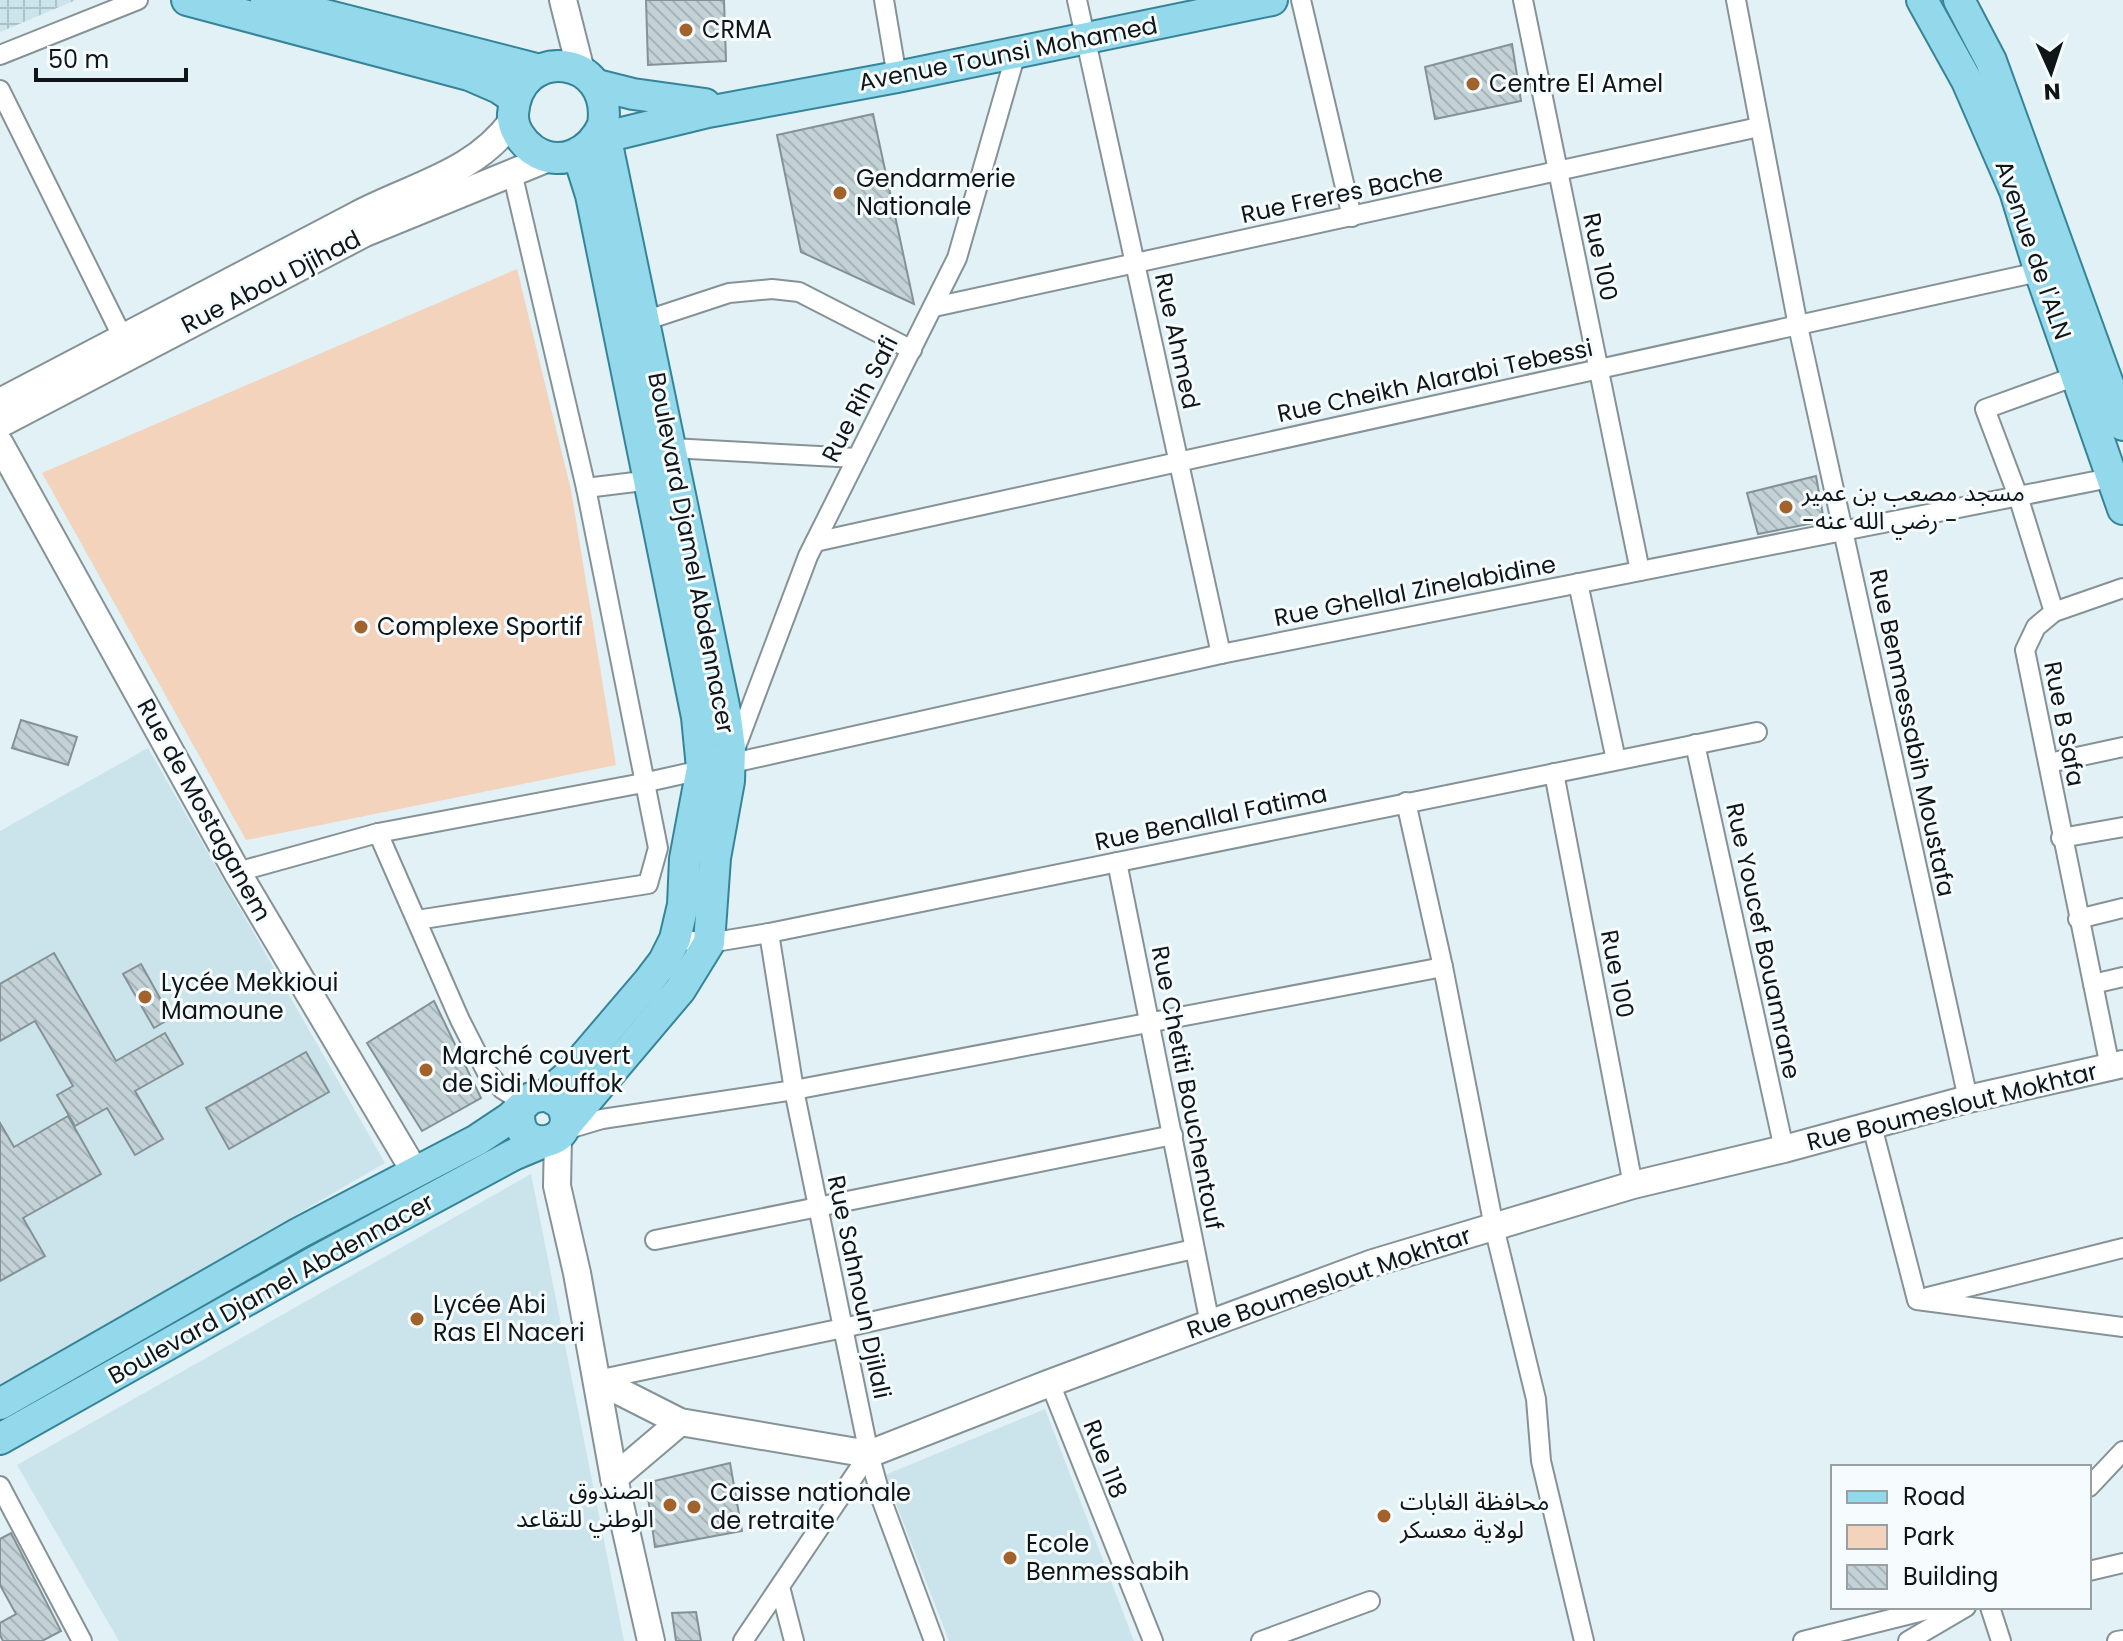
<svg xmlns="http://www.w3.org/2000/svg" width="2123" height="1641" font-family="Poppins,'Noto Sans Arabic',sans-serif">
<style>
.built{fill:#cbe3ea}
.industrial{fill:url(#industrial-grid)}
.park{fill:#f3d3bc}
.building{fill:url(#building-back-hatch);stroke:#849296;stroke-width:2}
.lines{fill:none;stroke-linecap:round;stroke-linejoin:round}
.street-casing{stroke:#859397;stroke-width:22}
.secondary-casing{stroke:#859397;stroke-width:30}
.primary-casing{stroke:#368498;stroke-width:34}
.street{stroke:#fff;stroke-width:18}
.secondary{stroke:#fff;stroke-width:26}
.primary{stroke:#93d9eb;stroke-width:30}
.poi-dot{fill:#a2622b;stroke:#f6fcfe;stroke-width:3}
.labels{text-anchor:middle;stroke-width:6;stroke-linejoin:round;paint-order:stroke}
.poi-label{font-size:24px;fill:#101617;stroke:#f6fcfe;text-anchor:start}
.street-label{font-size:24px;fill:#101617;stroke:#f6fcfe}
</style>
<defs>
<pattern id="industrial-grid" width="8" height="8" patternUnits="userSpaceOnUse" patternTransform="scale(2)"><rect width="8" height="8" fill="#cbe3ea"/><path d="M0 4h8M4 0v8" fill="none" stroke="#adc2c8"/></pattern>
<pattern id="building-back-hatch" width="6" height="6" patternUnits="userSpaceOnUse" patternTransform="scale(2)"><rect width="6" height="6" fill="#c3d2d6"/><path d="M-1 5l2 2M0 0l6 6M5-1l2 2" fill="none" stroke="#a6b4b7"/></pattern>
</defs>
<rect width="100%" height="100%" fill="#e1f1f6"/>
<g class="built">
<path d="M148 748 385 1163 0 1386V831Z"/>
<path d="M531 1174 624 1641H119L17 1465Z"/>
<path d="M1045 1409 1134 1641H949L885 1475Z"/>
</g>
<path class="industrial" d="M0 0H76L0 32Z"/>
<path class="park" d="M517 269 571 490 616 765 246 840 42 473Z"/>
<g class="building">
<path d="M646 0H724L726 61 648 65Z"/>
<path d="M1512 44 1521 101 1435 119 1425 67Z"/>
<path d="M873 114 914 304 801 252 777 135Z"/>
<path d="M1816 476 1824 521 1758 534 1747 493Z"/>
<path d="M21 720 77 737 68 765 12 748Z"/>
<path d="M54 953 116 1061 165 1033 183 1064 135 1091 163 1139 135 1155 107 1108 75 1126 57 1095 73 1086 35 1021 0 1041V984Z"/>
<path d="M141 964 171 1018 154 1028 123 974Z"/>
<path d="M434 1001 481 1098 422 1131 367 1043Z"/>
<path d="M306 1052 329 1092 229 1149 206 1108Z"/>
<path d="M68 1116 101 1174 23 1218 45 1256 0 1281V1123L14 1147Z"/>
<path d="M730 1463 742 1531 655 1547 646 1483Z"/>
<path d="M11 1533 61 1631 42 1641H3L0 1635V1623L16 1614 0 1585V1539Z"/>
<path d="M696 1612 701 1641H676L672 1613Z"/>
</g>
<g class="lines">
<defs>
<g id="street">
<path d="M884 0 897 77"/>
<path d="M1077 0 1221 654"/>
<path d="M1301 0 1352 217"/>
<path d="M1523 0 1640 571"/>
<path d="M1736 0 1798 326 1968 1099"/>
<path d="M0 55 138 0"/>
<path d="M0 90 123 338"/>
<path d="M934 307 1759 127"/>
<path d="M644 321 729 293 772 289 799 292 912 350"/>
<path d="M2076 376 1985 409 2018 496 2054 612 2036 627 2025 650 2110 1067"/>
<path d="M671 448 857 458"/>
<path d="M586 488 651 480"/>
<path d="M815 542 2048 270"/>
<path d="M1578 583 1616 760"/>
<path d="M2054 612 2123 588"/>
<path d="M1695 744 1784 1149"/>
<path d="M734 752 808 556 957 258 1016 53"/>
<path d="M2049 763 2123 747"/>
<path d="M1554 773 1633 1185"/>
<path d="M1406 802 1443 967 1494 1227 1536 1399 1541 1461 1584 1641"/>
<path d="M378 833 460 1020 486 1071 502 1089 525 1103"/>
<path d="M2061 838 2123 827"/>
<path d="M1117 862 1210 1324"/>
<path d="M237 872 378 833 643 783 1221 654 2120 476"/>
<path d="M2078 919 2123 908"/>
<path d="M417 920 648 884 658 848 586 488 512 172"/>
<path d="M769 933 794 1090 869 1454 882 1501 934 1641"/>
<path d="M675 939 709 943 769 933 1757 732"/>
<path d="M2093 984 2123 977"/>
<path d="M1872 1126 1917 1300 2123 1327"/>
<path d="M565 1130 602 1119 794 1090 1443 967"/>
<path d="M655 1240 1173 1135"/>
<path d="M1928 1297 2123 1248"/>
<path d="M597 1380 843 1328 1194 1249"/>
<path d="M1050 1383 1153 1641"/>
<path d="M0 1486 82 1641"/>
<path d="M2089 1487 2123 1451"/>
<path d="M2089 1571 2123 1563"/>
<path d="M780 1587 794 1641"/>
<path d="M1990 1607 2001 1641"/>
<path d="M743 1641 869 1454"/>
<path d="M1261 1641 1370 1601"/>
<path d="M1803 1641 1939 1607"/>
<path d="M1908 1641 1966 1607"/>
<path d="M2117 1641 2123 1640"/>
</g>
<g id="secondary">
<path d="M563 0 581 71"/>
<path d="M0 402C118 340 237 278 355 216 411 186 475 174 513 120"/>
<path d="M0 424 365 233 551 157"/>
<path d="M0 444 237 872 415 1172"/>
<path d="M558 1137 557 1186 577 1273 614 1478 651 1641"/>
<path d="M597 1380 680 1422 869 1454 1050 1383 1373 1263 1633 1185 1784 1149 1968 1099 2123 1064"/>
<path d="M614 1478 680 1422"/>
</g>
<g id="primary">
<path d="M187 0 469 75 499 88 514 98"/>
<path d="M266 0 540 70"/>
<path d="M1922 0 1967 81 2015 191 2040 272 2123 509"/>
<path d="M1959 0 1991 61 2123 425"/>
<path d="M597 85 633 94 705 104"/>
<path d="M597 139 708 112 897 77 1272 0"/>
<path d="M546 1095 567 1077 648 982 664 961 675 939 683 905 685 859 702 768 697 717 591 195 578 154"/>
<path d="M565 1126 680 990 709 943 715 858 729 781 730 748 725 711 603 125C614 54 518 43 513 114 512 128 522 142 533 150 561 169 591 152 603 125"/>
<path d="M0 1404 299 1233 477 1140 510 1118 531 1098 546 1095 560 1103C587 1145 511 1160 520 1109"/>
<path d="M0 1439 316 1261 513 1155 544 1142"/>
</g>
</defs>
<use href="#street" class="street-casing"/>
<use href="#secondary" class="secondary-casing"/>
<use href="#primary" class="primary-casing"/>
<use href="#street" class="street"/>
<use href="#secondary" class="secondary"/>
<use href="#primary" class="primary"/>
</g>
<g class="poi-dot">
<circle cx="686" cy="30" r="8"/>
<circle cx="1473" cy="84" r="8"/>
<circle cx="840" cy="193" r="8"/>
<circle cx="1786" cy="507" r="8"/>
<circle cx="361" cy="627" r="8"/>
<circle cx="145" cy="997" r="8"/>
<circle cx="426" cy="1070" r="8"/>
<circle cx="417" cy="1319" r="8"/>
<circle cx="670" cy="1505" r="8"/>
<circle cx="694" cy="1507" r="8"/>
<circle cx="1384" cy="1516" r="8"/>
<circle cx="1010" cy="1558" r="8"/>
</g>
<g class="labels">
<g class="poi-label">
<text x="702" y="38">CRMA</text>
<text x="1489" y="92">Centre El Amel</text>
<text x="856" y="187">Gendarmerie<tspan x="856" dy="28">Nationale</tspan></text>
<text x="1802" y="501">مسجد مصعب بن عمير<tspan x="1802" dy="28">-رضي الله عنه -</tspan></text>
<text x="377" y="635">Complexe Sportif</text>
<text x="161" y="991">Lycée Mekkioui<tspan x="161" dy="28">Mamoune</tspan></text>
<text x="442" y="1064">Marché couvert<tspan x="442" dy="28">de Sidi Mouffok</tspan></text>
<text x="433" y="1313">Lycée Abi<tspan x="433" dy="28">Ras El Naceri</tspan></text>
<text x="654" y="1499" text-anchor="end">الصندوق<tspan x="654" dy="28">الوطني للتقاعد</tspan></text>
<text x="710" y="1501">Caisse nationale<tspan x="710" dy="28">de retraite</tspan></text>
<text x="1400" y="1510">محافظة الغابات<tspan x="1400" dy="28">لولاية معسكر</tspan></text>
<text x="1026" y="1552">Ecole<tspan x="1026" dy="28">Benmessabih</tspan></text>
</g>
<g class="street-label">
<text transform="translate(1008 54) rotate(-11)" y="8">Avenue Tounsi Mohamed</text>
<text transform="translate(1342 194) rotate(-12)" y="8">Rue Freres Bache</text>
<text transform="translate(2033 250) rotate(71)" y="8">Avenue de l'ALN</text>
<text transform="translate(1600 257) rotate(78)" y="8">Rue 100</text>
<text transform="translate(271 282) rotate(-27)" y="8">Rue Abou Djihad</text>
<text transform="translate(1177 341) rotate(78)" y="8">Rue Ahmed</text>
<text transform="translate(1435 381) rotate(-12)" y="8">Rue Cheikh Alarabi Tebessi</text>
<text transform="translate(860 399) rotate(-63)" y="8">Rue Rih Safi</text>
<text transform="translate(691 553) rotate(79)" y="8">Boulevard Djamel Abdennacer</text>
<text transform="translate(1415 591) rotate(-11)" y="8">Rue Ghellal Zinelabidine</text>
<text transform="translate(2064 724) rotate(79)" y="8">Rue B Safa</text>
<text transform="translate(1912 733) rotate(78)" y="8">Rue Benmessabih Moustafa</text>
<text transform="translate(204 810) rotate(61)" y="8">Rue de Mostaganem</text>
<text transform="translate(1211 818) rotate(-12)" y="8">Rue Benallal Fatima</text>
<text transform="translate(1763 941) rotate(78)" y="8">Rue Youcef Bouamrane</text>
<text transform="translate(1617 974) rotate(79)" y="8">Rue 100</text>
<text transform="translate(1187 1088) rotate(79)" y="8">Rue Chetiti Bouchentouf</text>
<text transform="translate(1952 1107) rotate(-14)" y="8">Rue Boumeslout Mokhtar</text>
<text transform="translate(1329 1283) rotate(-19)" y="8">Rue Boumeslout Mokhtar</text>
<text transform="translate(859 1287) rotate(78)" y="8">Rue Sahnoun Djilali</text>
<text transform="translate(271 1289) rotate(-29)" y="8">Boulevard Djamel Abdennacer</text>
<text transform="translate(1105 1459) rotate(69)" y="8">Rue 118</text>
</g>
</g>
<rect x="1831" y="1465" width="260" height="144" fill="#f6fcfe" stroke="#9aa0a2" stroke-width="2"/>
<rect x="1847" y="1491" width="40" height="12" fill="#93d9eb" stroke="#9aa0a2" stroke-width="2"/>
<text x="1903" y="1505" font-size="24" fill="#101617">Road</text>
<rect x="1847" y="1525" width="40" height="24" fill="#f3d3bc" stroke="#9aa0a2" stroke-width="2"/>
<text x="1903" y="1545" font-size="24" fill="#101617">Park</text>
<rect x="1847" y="1565" width="40" height="24" fill="url(#building-back-hatch)" stroke="#9aa0a2" stroke-width="2"/>
<text x="1903" y="1585" font-size="24" fill="#101617">Building</text>
<g transform="translate(2051 72) rotate(177)" stroke="#f6fcfe" stroke-width="6" paint-order="stroke">
<path d="M0-6L14 30L0 20L-14 30Z" fill="#101617"/>
<text y="-12" font-size="22" font-weight="bold" text-anchor="middle" fill="#101617">N</text>
</g>
<path d="M36 68v12h150v-12" fill="none" stroke="#101617" stroke-width="4"/>
<text x="48" y="68" font-size="24" fill="#101617" stroke="#f6fcfe" stroke-width="6" paint-order="stroke">50 m</text>
</svg>
